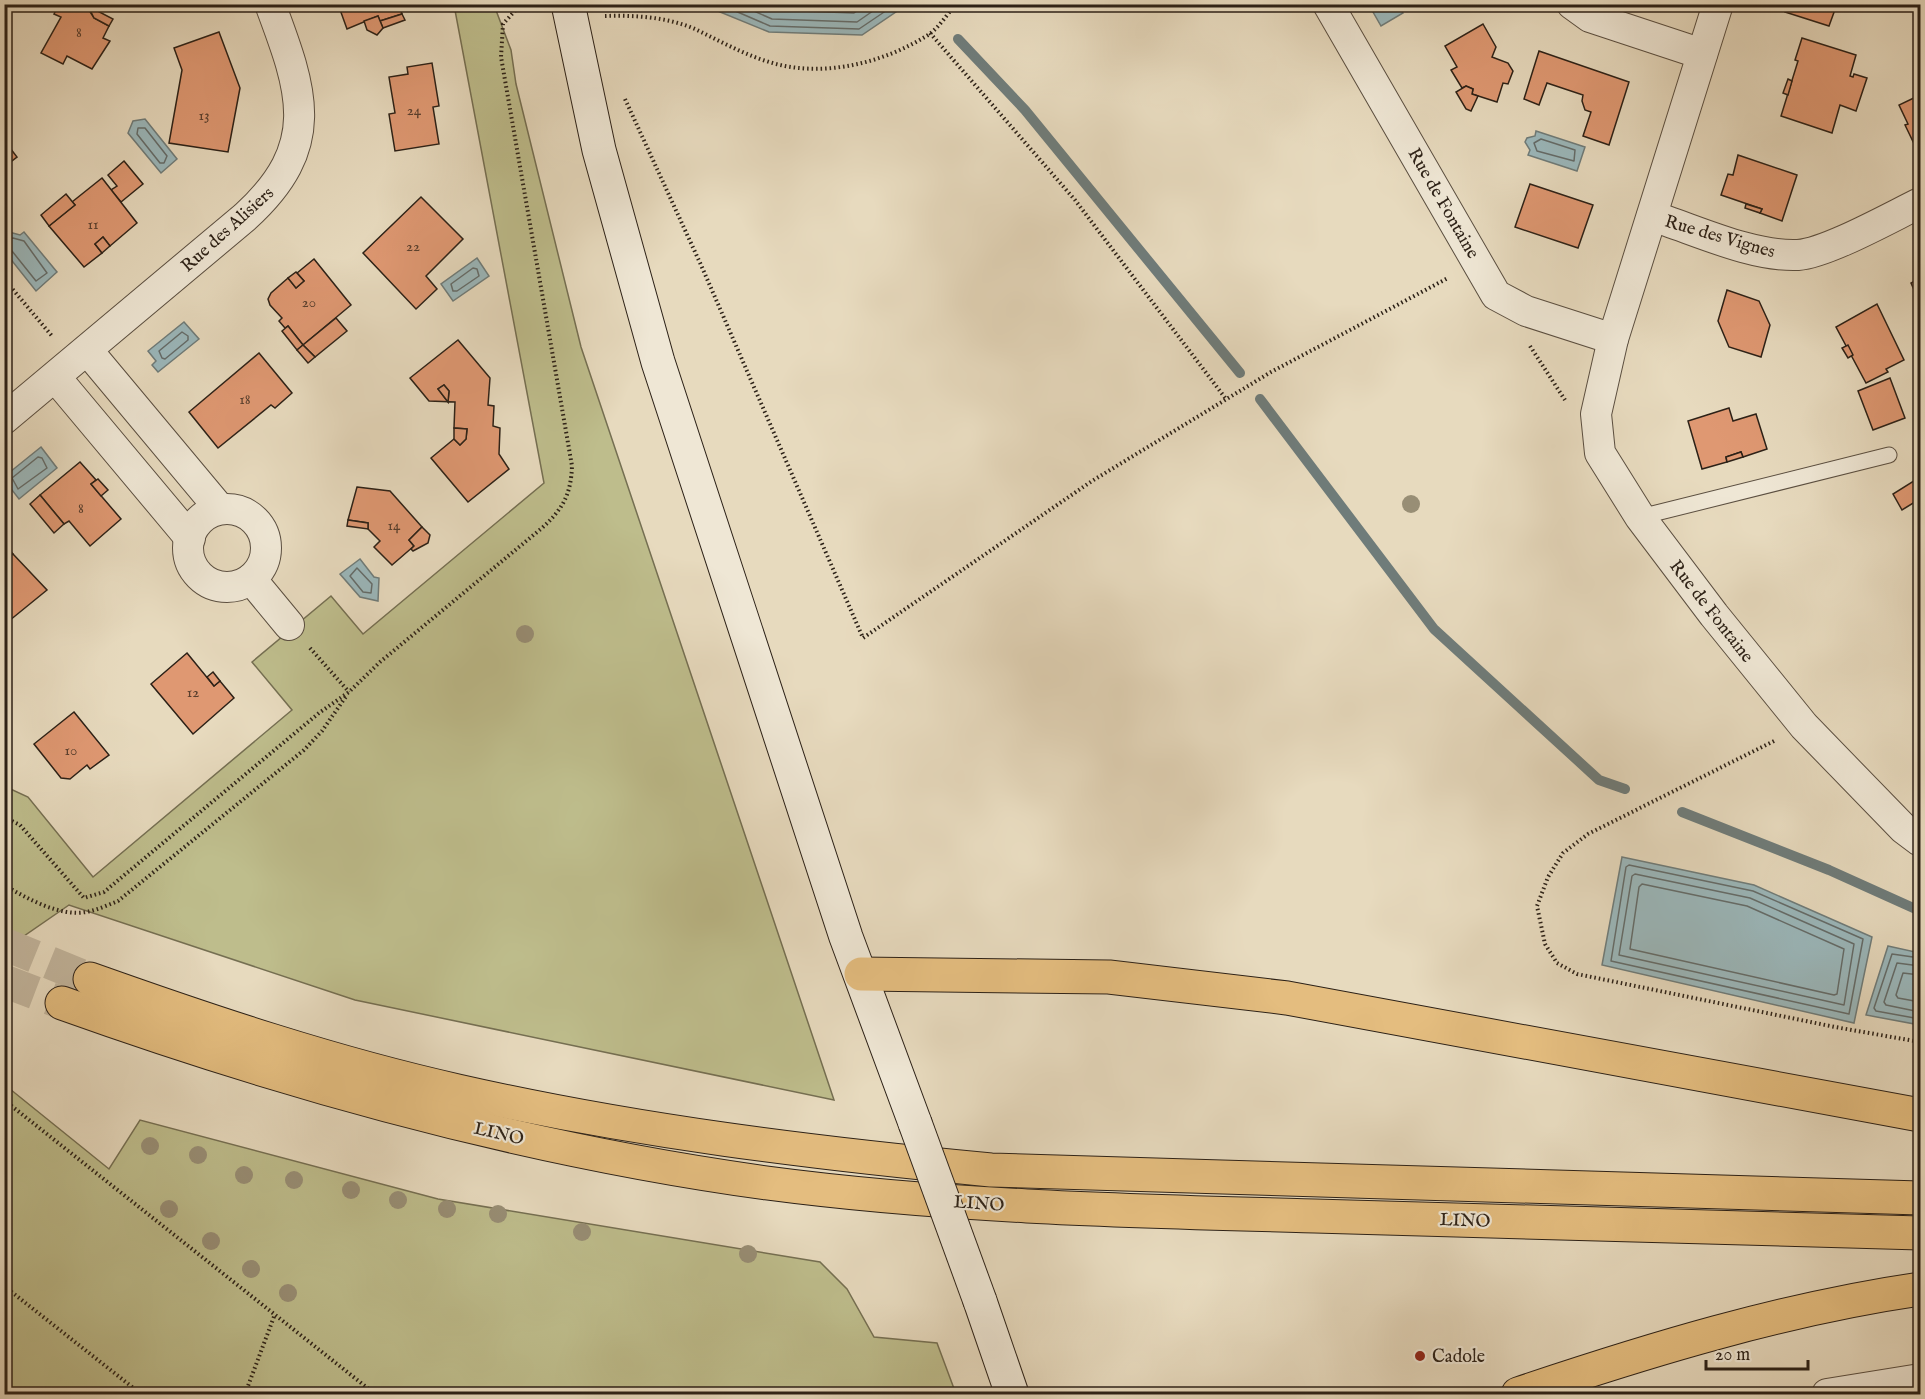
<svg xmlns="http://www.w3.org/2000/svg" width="1925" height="1399" font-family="'IM FELL English',serif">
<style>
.green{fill:#bebd8c;stroke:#756f52;stroke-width:1.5}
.water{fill:#9bb8bc;stroke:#6f7c7a;stroke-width:1.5}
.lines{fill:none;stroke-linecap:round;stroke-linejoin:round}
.shore{stroke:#646c6a;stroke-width:1.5}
.stream{stroke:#6f7c7a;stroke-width:10}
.building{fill:#df9872;stroke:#2c2117;stroke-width:1.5;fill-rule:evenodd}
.highway-tunnel{stroke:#c2b59d;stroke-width:33;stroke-dasharray:33 16;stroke-linecap:butt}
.lane-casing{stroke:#5b4f41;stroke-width:17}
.street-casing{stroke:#5b4f41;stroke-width:32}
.secondary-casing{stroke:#2c2117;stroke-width:35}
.highway-casing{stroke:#2c2117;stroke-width:35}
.path{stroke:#2c2117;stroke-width:4;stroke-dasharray:1.5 3;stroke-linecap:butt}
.lane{stroke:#efe7d5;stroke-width:15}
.street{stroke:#efe7d5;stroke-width:30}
.secondary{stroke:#efe7d5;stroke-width:33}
.highway{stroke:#e4bd7f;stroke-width:33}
.secondary-bridge-casing{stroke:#2c2117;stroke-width:35;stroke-linecap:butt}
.secondary-bridge{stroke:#efe7d5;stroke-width:33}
.tree{fill:#988e75}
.poi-dot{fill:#8f2418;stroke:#efe7d5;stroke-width:2}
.labels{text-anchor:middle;stroke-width:4.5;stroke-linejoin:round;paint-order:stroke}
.number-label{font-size:15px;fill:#593f2e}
.street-label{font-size:18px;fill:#2c2117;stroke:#efe7d5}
.poi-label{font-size:18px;fill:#2c2117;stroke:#efe7d5;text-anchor:start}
</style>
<rect width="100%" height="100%" fill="#e7dabe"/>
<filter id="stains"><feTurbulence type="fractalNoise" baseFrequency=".00333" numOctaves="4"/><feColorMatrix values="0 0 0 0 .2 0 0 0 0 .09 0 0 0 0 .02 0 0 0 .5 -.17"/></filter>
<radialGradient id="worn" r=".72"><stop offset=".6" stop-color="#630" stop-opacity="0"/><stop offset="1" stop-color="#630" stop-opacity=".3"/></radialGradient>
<g class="green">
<path d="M454 5H494L511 50 516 84 581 347 834 1100 355 1000 69 905 5 949 4 786 28 797 93 877 292 710 252 662 331 596 363 634 544 483Z"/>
<path d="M5 1085 109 1169 140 1120 438 1199 820 1262 847 1289 874 1337 937 1343 956 1394H5Z"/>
</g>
<g class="water">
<path d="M703 5 906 4V5L862 35 769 32Z"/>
<path d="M1369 5H1398L1403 13 1381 26Z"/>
<path d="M145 119 177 159 161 173 128 133 133 121Z"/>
<path d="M1536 131 1585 147 1577 171 1528 155 1530 150 1525 142 1527 138 1535 136Z"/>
<path d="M9 232 20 235 24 232 57 272 36 291 5 252V237Z"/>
<path d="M477 258 489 276 453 301 441 284Z"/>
<path d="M184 322 199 339 158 372 152 365 156 361 148 351Z"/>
<path d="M41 447 57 468 19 499 5 481V476Z"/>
<path d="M360 559 374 577 379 578 378 601 360 597 340 574Z"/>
<path d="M1622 857 1754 885 1872 937 1854 1023 1602 965Z"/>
<path d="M1888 946 1920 953V1025L1866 1015Z"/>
</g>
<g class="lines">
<g class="shore">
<path d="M719 4 770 26 859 29 896 4"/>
<path d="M738 4 772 19 857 22 883 4"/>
<path d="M761 4 774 10 854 13 867 4"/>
<path d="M138 128H145L167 156 164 163H160L137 134Z"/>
<path d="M1541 139 1575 150 1574 161 1537 151 1534 143Z"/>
<path d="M4 240 13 238 24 241 47 273 36 281 12 251 4 249"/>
<path d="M473 268 477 269 479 276 457 291H453L451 284Z"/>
<path d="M182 332 188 336V340L165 359 162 358 159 351Z"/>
<path d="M38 457 42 458 47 468 18 489 12 478Z"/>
<path d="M357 568 372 584 371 593 363 592 350 576Z"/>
<path d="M1629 865 1753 891 1863 939 1849 1014 1611 961 1626 867Z"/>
<path d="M1635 874 1750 898 1854 944 1844 1005 1619 955 1632 876Z"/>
<path d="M1642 884 1747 906 1844 949 1837 994 1834 995 1630 949 1639 887Z"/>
<path d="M1920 958 1892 954 1874 1008 1876 1011 1920 1019"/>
<path d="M1920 966 1897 963 1884 1002 1886 1005 1920 1012"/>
<path d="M1920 975 1903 973 1896 995 1898 998 1920 1002"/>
</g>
<g class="stream">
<path d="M925 4 927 6"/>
<path d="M958 39 1025 110 1240 373"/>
<path d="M1260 399 1434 629 1599 780 1625 789"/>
<path d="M1682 812 1829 870 1920 911"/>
</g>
</g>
<g class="building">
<path d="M59 4H85L94 18 109 26 103 38 110 41 92 69 67 56 63 64 41 53 61 17 54 14Z"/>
<path d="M338 4H399L402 14 380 21 378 16 347 29Z"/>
<path d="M1788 4H1837L1829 26 1785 12Z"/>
<path d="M88 6 113 19 109 26 94 18Z"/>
<path d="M402 14 405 20 383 28 380 21Z"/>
<path d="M378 16 383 28 377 35 367 30 364 21Z"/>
<path d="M1483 24 1496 47 1492 57 1508 63 1513 71 1508 84 1503 83 1497 102 1472 94 1473 89 1466 86 1462 88 1451 70 1457 67 1445 46Z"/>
<path d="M219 32 240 88 228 152 169 143 182 70 174 48Z"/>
<path d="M1802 38 1856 55 1850 76 1853 77 1854 74 1867 78 1856 111 1840 105 1832 133 1781 116 1798 61 1795 60Z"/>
<path d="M1539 51 1629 82 1609 145 1583 136 1591 112 1585 110 1582 101 1583 95 1547 83 1539 105 1524 99Z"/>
<path d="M432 63 439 106 433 107 439 144 395 151 389 114 395 113 389 77 408 74 407 67Z"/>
<path d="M1788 79 1792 81 1788 95 1783 93Z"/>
<path d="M1466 86 1473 89 1472 94 1478 96 1471 111 1466 109 1456 92Z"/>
<path d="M1920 95V153L1919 154 1905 125 1908 124 1899 105Z"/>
<path d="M7 144 17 157 4 167V145Z"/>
<path d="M1738 155 1797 175 1782 221 1760 213 1762 209 1721 195 1728 174 1733 175Z"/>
<path d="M124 161 143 184 121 202 111 190 117 186 108 175Z"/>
<path d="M102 178 137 223 110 246 103 237 95 244 102 253 84 267 49 226 75 205 72 202Z"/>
<path d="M1530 184 1593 205 1578 248 1515 227Z"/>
<path d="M66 194 75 205 49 226 41 215Z"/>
<path d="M421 197 463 239 426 276 437 289 416 309 363 253Z"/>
<path d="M1746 204 1762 209 1760 213 1745 208Z"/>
<path d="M103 237 110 246 102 253 95 244Z"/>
<path d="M314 259 351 305 303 345 288 326 285 328 279 321 282 318 270 305 268 299 271 293 288 278 296 288 304 281 297 273Z"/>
<path d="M296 272 304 281 296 288 288 278Z"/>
<path d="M1920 278V303L1911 283Z"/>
<path d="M1727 290 1759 301 1770 325 1761 357 1729 347 1718 321Z"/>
<path d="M1877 304 1904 360 1886 369 1888 372 1866 383 1836 327Z"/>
<path d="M336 318 347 331 315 357 303 345Z"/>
<path d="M288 326 303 345 297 350 282 331Z"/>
<path d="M458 340 490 378 488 405 494 406 493 426 500 428 499 454 509 469 468 502 431 458 454 439 460 445 466 439 467 429 454 428 455 402 429 401 410 378ZM444 385 449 391 448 402 438 389Z"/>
<path d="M303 345 315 357 308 363 297 350Z"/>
<path d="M1848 345 1853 355 1848 358 1842 348Z"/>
<path d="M259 353 292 393 275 408 271 405 218 448 189 412Z"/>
<path d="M1890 378 1905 418 1873 430 1858 391Z"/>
<path d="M444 385 449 391 448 402 438 389Z"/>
<path d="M1729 408 1733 421 1756 414 1767 449 1743 457 1741 452 1726 457 1727 462 1702 469 1688 421Z"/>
<path d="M454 428 467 429 466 439 460 445 454 439Z"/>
<path d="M1741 452 1743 457 1727 462 1726 457Z"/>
<path d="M80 462 96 480 91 484 121 519 90 546 69 521 64 524 40 495Z"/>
<path d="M1920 477V503L1918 500 1902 510 1893 494Z"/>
<path d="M98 479 108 490 101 496 91 484Z"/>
<path d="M357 487 390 491 422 527 409 540 414 546 392 565 374 547 380 541 368 529V523L348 520Z"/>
<path d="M40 495 64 524 54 533 30 504Z"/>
<path d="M348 520 368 523V529L347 526Z"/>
<path d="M422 527 430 535 428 543 413 551 411 549 414 546 409 540Z"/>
<path d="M6 545 13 554 4 561V546Z"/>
<path d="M13 554 47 590 4 625V561Z"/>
<path d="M187 653 214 686 220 681 234 698 193 734 151 684Z"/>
<path d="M213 672 220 681 214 686 207 677Z"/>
<path d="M74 712 109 755 90 769 87 765 70 779 61 778 34 744Z"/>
</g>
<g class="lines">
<g class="highway-tunnel">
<path d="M4 944 90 979"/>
<path d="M4 981 62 1003"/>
</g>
<defs>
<path id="lane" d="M1640 517 1889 455"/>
<g id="street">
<path d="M1328 4 1496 295 1526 311 1613 339"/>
<path d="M1572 4 1590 17 1702 54"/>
<path d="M1718 4 1613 339 1596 414 1600 453 1640 517 1714 615 1804 726 1904 829 1920 841"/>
<path d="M1652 216C1696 230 1752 257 1798 255 1827 253 1891 217 1920 203"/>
<path d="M88 351 220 509"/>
<path d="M56 378 190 538"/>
<path d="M4 419 245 217C323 146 303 92 270 4"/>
<circle cx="227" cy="548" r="39"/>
<path d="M251 579 289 625"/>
<path d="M1827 1394 1920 1379"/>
</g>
<g id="secondary">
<path d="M568 4 599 150 658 362 846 937 915 1123"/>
<path d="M980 1301 1012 1394"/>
</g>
<g id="highway">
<path d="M861 974 1109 977 1287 998 1920 1115"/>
<path d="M90 979C211 1022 333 1063 458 1091 634 1131 812 1153 991 1170L1920 1198"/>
<path d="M62 1003C291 1085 526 1150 767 1183 948 1207 1132 1211 1315 1216 1517 1221 1719 1226 1920 1233"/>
<path d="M1518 1394C1649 1350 1783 1309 1920 1289"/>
</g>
</defs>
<use href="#lane" class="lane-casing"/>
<use href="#street" class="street-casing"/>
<use href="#secondary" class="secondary-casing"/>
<use href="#highway" class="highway-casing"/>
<g class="path">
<path d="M605 16C635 15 667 17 695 29 718 40 741 53 766 61 819 79 882 64 928 35 939 28 947 14 956 4"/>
<path d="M930 33 1075 200 1226 399"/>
<path d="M625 99 701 265 863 638 1092 481 1271 372 1448 278"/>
<path d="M4 279 52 336"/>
<path d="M1530 346 1565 400"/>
<path d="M310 648 349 692"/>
<path d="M1774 741 1588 834 1563 853 1548 877 1537 906 1545 944 1557 963 1577 974 1835 1027 1920 1042"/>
<path d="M4 817 20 825 84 898 104 892 319 713 349 692 380 662 542 528C563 509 571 494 572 466L501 57 503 24 521 4"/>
<path d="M4 885C26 898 60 917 86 912 97 910 108 905 118 901L304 750 322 731 347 695"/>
<path d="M4 1100 375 1394"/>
<path d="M4 1286 141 1394"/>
<path d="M245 1394 275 1314"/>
</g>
<use href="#lane" class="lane"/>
<use href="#street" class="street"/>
<use href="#secondary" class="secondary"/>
<use href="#highway" class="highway"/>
<defs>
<path id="secondary-bridge" d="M915 1123 980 1301"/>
</defs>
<use href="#secondary-bridge" class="secondary-bridge-casing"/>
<use href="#secondary-bridge" class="secondary-bridge"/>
</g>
<g class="tree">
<circle cx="1411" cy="504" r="9"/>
<circle cx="525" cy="634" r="9"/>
<circle cx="150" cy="1146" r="9"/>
<circle cx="198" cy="1155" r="9"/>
<circle cx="244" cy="1175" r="9"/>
<circle cx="294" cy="1180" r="9"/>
<circle cx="351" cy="1190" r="9"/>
<circle cx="398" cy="1200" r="9"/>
<circle cx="169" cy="1209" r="9"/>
<circle cx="447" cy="1209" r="9"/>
<circle cx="498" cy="1214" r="9"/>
<circle cx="582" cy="1232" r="9"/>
<circle cx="211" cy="1241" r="9"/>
<circle cx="748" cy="1254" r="9"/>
<circle cx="251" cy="1269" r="9"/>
<circle cx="288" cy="1293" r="9"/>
</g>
<circle class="poi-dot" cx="1420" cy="1356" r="6"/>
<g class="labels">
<g class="number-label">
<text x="79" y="37">8</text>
<text x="414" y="115">24</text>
<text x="204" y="120">13</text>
<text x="93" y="229">11</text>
<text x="413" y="251">22</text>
<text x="309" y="307">20</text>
<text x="245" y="404">18</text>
<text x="81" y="513">8</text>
<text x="394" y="530">14</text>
<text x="193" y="697">12</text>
<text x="71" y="755">10</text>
</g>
<g class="street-label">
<text transform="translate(1444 203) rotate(60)" y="6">Rue de Fontaine</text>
<text transform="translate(227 229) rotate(-42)" y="6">Rue des Alisiers</text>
<text transform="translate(1720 236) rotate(16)" y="6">Rue des Vignes</text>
<text transform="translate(1712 611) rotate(52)" y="6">Rue de Fontaine</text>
<text transform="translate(499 1133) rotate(13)" y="6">LINO</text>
<text transform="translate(979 1203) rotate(4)" y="6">LINO</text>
<text transform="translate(1465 1220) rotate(2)" y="6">LINO</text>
</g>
<g class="poi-label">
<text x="1432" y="1362">Cadole</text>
</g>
</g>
<rect width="1925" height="1399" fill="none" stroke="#e7dabe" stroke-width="24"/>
<rect x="6" y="6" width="1913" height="1387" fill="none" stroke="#2c2117" stroke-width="3"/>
<rect x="12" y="12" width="1901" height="1375" fill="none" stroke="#2c2117" stroke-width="1.5"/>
<path d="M1706 1360v9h102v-9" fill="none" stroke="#2c2117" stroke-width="3"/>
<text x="1715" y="1360" font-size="18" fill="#2c2117" stroke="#efe7d5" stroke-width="4.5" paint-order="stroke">20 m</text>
<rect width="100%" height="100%" filter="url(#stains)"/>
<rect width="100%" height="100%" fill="url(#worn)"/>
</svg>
